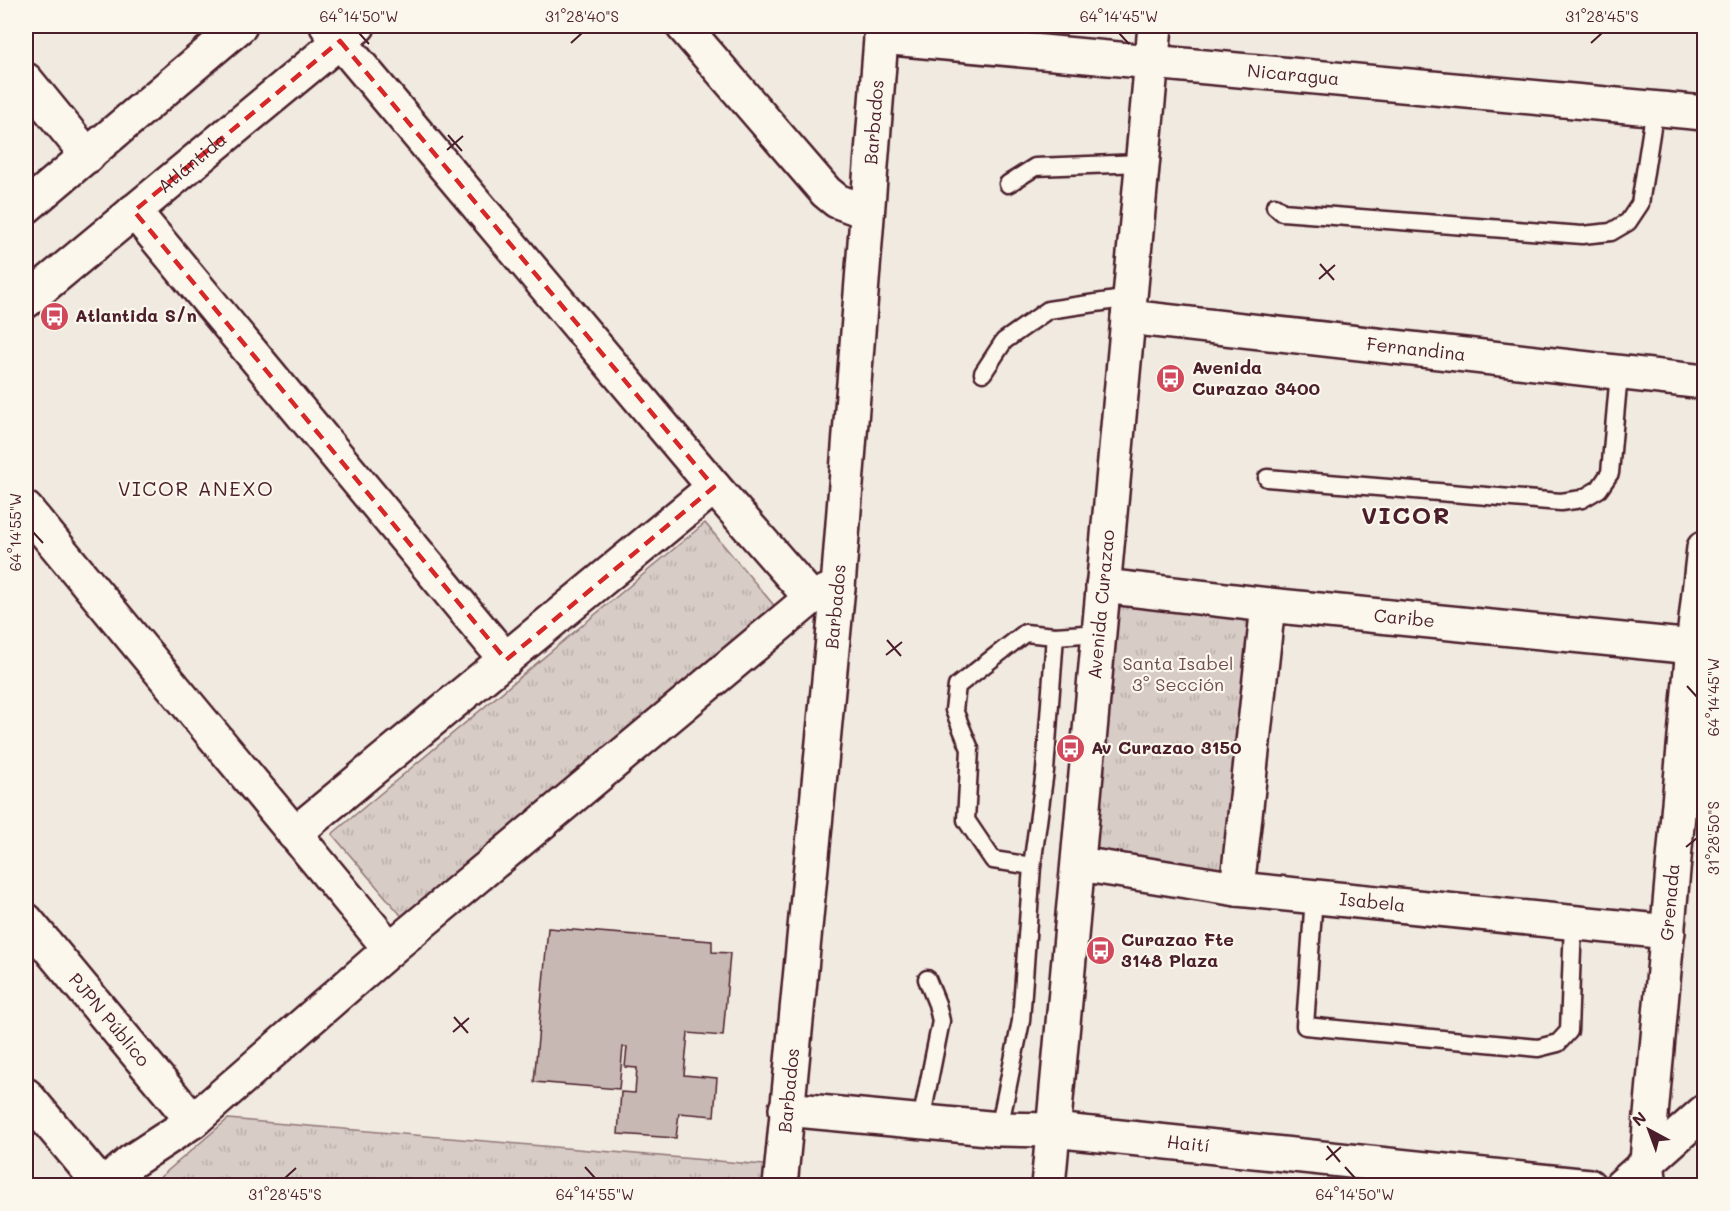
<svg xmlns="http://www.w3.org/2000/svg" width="1730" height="1211" font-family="Mali,sans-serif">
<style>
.grass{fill:url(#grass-tufts);stroke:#917678;stroke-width:1.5}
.building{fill:#c8b8b3;stroke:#4a1f2b;stroke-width:1.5}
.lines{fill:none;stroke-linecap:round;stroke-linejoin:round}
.lane-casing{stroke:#4a1f2b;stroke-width:21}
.street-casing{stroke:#4a1f2b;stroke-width:38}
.secondary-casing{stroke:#4a1f2b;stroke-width:38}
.lane{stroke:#fbf7ec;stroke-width:16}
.street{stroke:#fbf7ec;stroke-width:33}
.secondary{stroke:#fbf7ec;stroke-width:33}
.marked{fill:none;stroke:#d62828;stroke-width:4.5;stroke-dasharray:12 8;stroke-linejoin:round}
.ticks{fill:none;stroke:#4a1f2b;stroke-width:2}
.labels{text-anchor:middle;stroke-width:4.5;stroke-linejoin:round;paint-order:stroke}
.street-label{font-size:18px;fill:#4a1f2b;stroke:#fbf7ec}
.poi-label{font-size:18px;font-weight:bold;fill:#4a1f2b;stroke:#fbf7ec;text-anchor:start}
.park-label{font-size:18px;fill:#6e4a52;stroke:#fbf7ec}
.neighbourhood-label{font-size:20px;letter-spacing:1.5px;fill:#4a1f2b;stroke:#fbf7ec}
.district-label{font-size:24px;font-weight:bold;letter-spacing:1.5px;fill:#4a1f2b;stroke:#fbf7ec}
.neatline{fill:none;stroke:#4a1f2b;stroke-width:2}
.ticks-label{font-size:15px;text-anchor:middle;fill:#4a1f2b}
</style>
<defs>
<pattern id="grass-tufts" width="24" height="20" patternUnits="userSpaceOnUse" patternTransform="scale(1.5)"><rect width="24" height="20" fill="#d8ccc6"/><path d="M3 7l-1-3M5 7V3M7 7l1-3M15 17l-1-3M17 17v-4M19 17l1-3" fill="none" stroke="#bbafaa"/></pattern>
</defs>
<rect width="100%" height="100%" fill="#f0eae0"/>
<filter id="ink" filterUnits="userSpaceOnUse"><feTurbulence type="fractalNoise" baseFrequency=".0167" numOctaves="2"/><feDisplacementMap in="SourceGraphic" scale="12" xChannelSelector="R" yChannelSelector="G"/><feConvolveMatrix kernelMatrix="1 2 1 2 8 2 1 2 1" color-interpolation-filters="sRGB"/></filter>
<g filter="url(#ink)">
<g class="grass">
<path d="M705 523 777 609 405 920 332 834Z"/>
<path d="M1113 594 1259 607 1230 878 1086 863Z"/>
<path d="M228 1119 764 1165 762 1185H151Z"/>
</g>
<path class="building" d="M548 928 712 941V952L730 953 723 1036 688 1033 684 1075 717 1078 714 1116 679 1113 676 1138 618 1134 621 1092 635 1093 637 1068 625 1067 627 1047H623L619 1089 534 1082Z"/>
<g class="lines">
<defs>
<g id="lane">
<path d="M1008 184 1035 167 1142 163"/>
<path d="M1275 206 1282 212 1582 235 1611 232 1628 222 1640 204 1655 108"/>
<path d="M983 373 1004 341 1048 310 1130 298"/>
<path d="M1267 478 1561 502 1582 499 1599 489 1610 473 1619 373"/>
<path d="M1032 866 993 860 966 820 970 749 954 710 957 686 1025 633 1055 636 1099 633"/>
<path d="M1314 896 1305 1026 1538 1048 1558 1043 1569 1031 1573 923"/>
<path d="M921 1121 941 1021 937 1004 927 979"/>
<path d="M999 1129 1021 1021 1032 866 1045 771 1055 636"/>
</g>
<g id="street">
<path d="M327 26 714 487 811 598"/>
<path d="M683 26 826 192 837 201 867 212"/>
<path id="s1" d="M881 37 1704 113"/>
<path d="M26 80 88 156"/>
<path d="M26 207 240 26"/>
<path d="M134 211 506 660"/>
<path id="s2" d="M26 301 358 26"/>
<path id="s3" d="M1128 317 1704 382"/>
<path d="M26 509 390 949"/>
<path id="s4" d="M1103 586 1268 605 1704 648"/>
<path d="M294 834 714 487"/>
<path id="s5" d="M1079 864 1237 889 1668 932"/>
<path d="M1237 889 1268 605"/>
<path id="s6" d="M26 920 193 1121"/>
<path d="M26 1095 102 1186"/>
<path id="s7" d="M786 1109 999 1129 1053 1130 1589 1186"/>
<path d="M103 1186 132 1161 193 1121 390 949 811 598 838 587"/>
<path id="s8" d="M780 1186 838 587 882 26"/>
<path d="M1621 1186 1704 1112"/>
<path id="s9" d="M1650 1186 1647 1163 1648 1149 1693 647 1704 548"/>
</g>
<g id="secondary">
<path id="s10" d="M1048 1186 1155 26"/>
</g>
</defs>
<use href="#lane" class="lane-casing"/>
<use href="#street" class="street-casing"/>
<use href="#secondary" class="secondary-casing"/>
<use href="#lane" class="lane"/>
<use href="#street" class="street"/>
<use href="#secondary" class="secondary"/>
</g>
</g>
<path class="marked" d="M340 41 714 487 506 660 134 211Z"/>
<path class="ticks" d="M359 33 369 44M1119 33 1129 44M571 43 582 33M1591 43 1602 33M448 135 462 151M447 150 463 136M1320 264 1334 280M1319 279 1335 265M33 532 43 543M887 640 901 656M886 655 902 642M1687 686 1697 697M1686 847 1697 838M454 1017 468 1033M453 1032 469 1018M1327 1146 1340 1162M1326 1160 1341 1147M585 1167 595 1178M1345 1167 1355 1178M285 1178 296 1168"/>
<defs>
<symbol id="bus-disc" viewBox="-11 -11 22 22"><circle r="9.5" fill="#d1495b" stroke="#fbf7ec"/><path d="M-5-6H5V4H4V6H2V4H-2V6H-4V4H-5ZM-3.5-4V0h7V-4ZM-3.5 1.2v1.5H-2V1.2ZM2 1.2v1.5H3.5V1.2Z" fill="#fff"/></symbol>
</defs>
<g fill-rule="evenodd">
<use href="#bus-disc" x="38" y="300" width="33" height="33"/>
<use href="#bus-disc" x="1154" y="362" width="33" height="33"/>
<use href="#bus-disc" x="1054" y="732" width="33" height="33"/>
<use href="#bus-disc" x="1084" y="934" width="33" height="33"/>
</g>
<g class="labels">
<g class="street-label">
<text dy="6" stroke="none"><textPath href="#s1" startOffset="414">Nicaragua</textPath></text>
<text dy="6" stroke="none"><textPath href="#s8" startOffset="1068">Barbados</textPath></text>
<text dy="6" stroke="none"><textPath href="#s2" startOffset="216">Atlántida</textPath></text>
<text dy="6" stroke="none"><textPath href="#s3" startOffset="290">Fernandina</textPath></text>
<text dy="6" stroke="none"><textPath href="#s8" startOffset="582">Barbados</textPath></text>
<text dy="6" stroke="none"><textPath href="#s10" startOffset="584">Avenida Curazao</textPath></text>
<text dy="6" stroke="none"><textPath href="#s4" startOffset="303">Caribe</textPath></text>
<text dy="6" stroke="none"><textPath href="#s5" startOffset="296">Isabela</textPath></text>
<text dy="6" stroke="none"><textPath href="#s9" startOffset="285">Grenada</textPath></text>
<text dy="6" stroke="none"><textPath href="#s6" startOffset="130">PJPN Público</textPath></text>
<text dy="6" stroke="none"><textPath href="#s8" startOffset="96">Barbados</textPath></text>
<text dy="6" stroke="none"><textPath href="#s7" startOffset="404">Haití</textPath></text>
</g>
<g class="poi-label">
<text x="75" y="322">Atlantida S/n</text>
<text x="1192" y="374">Avenida<tspan x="1192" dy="21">Curazao 3400</tspan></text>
<text x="1091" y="754">Av Curazao 3150</text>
<text x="1121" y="946">Curazao Fte<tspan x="1121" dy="21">3148 Plaza</tspan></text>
</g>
<g class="park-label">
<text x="1178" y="670">Santa Isabel<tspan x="1178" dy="21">3° Sección</tspan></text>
</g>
<g class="neighbourhood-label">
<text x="196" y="496">VICOR ANEXO</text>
</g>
<g class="district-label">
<text x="1406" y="524">VICOR</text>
</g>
</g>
<rect width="1730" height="1211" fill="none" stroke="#fbf7ec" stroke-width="66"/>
<g transform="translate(1649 1130) rotate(319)" stroke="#fbf7ec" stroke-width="4.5" paint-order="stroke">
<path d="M0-4.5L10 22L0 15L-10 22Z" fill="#4a1f2b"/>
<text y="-9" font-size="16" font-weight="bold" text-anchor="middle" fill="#4a1f2b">N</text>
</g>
<rect x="33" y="33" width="1664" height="1145" class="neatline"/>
<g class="ticks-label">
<text x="359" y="22">64°14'50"W</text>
<text x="582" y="22">31°28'40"S</text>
<text x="1119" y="22">64°14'45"W</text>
<text x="1602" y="22">31°28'45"S</text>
<text transform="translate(16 532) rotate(-90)" y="5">64°14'55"W</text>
<text transform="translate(1714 697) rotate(-90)" y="5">64°14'45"W</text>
<text transform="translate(1714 838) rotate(-90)" y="5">31°28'50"S</text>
<text x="285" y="1200">31°28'45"S</text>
<text x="595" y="1200">64°14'55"W</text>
<text x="1355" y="1200">64°14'50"W</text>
</g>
</svg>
